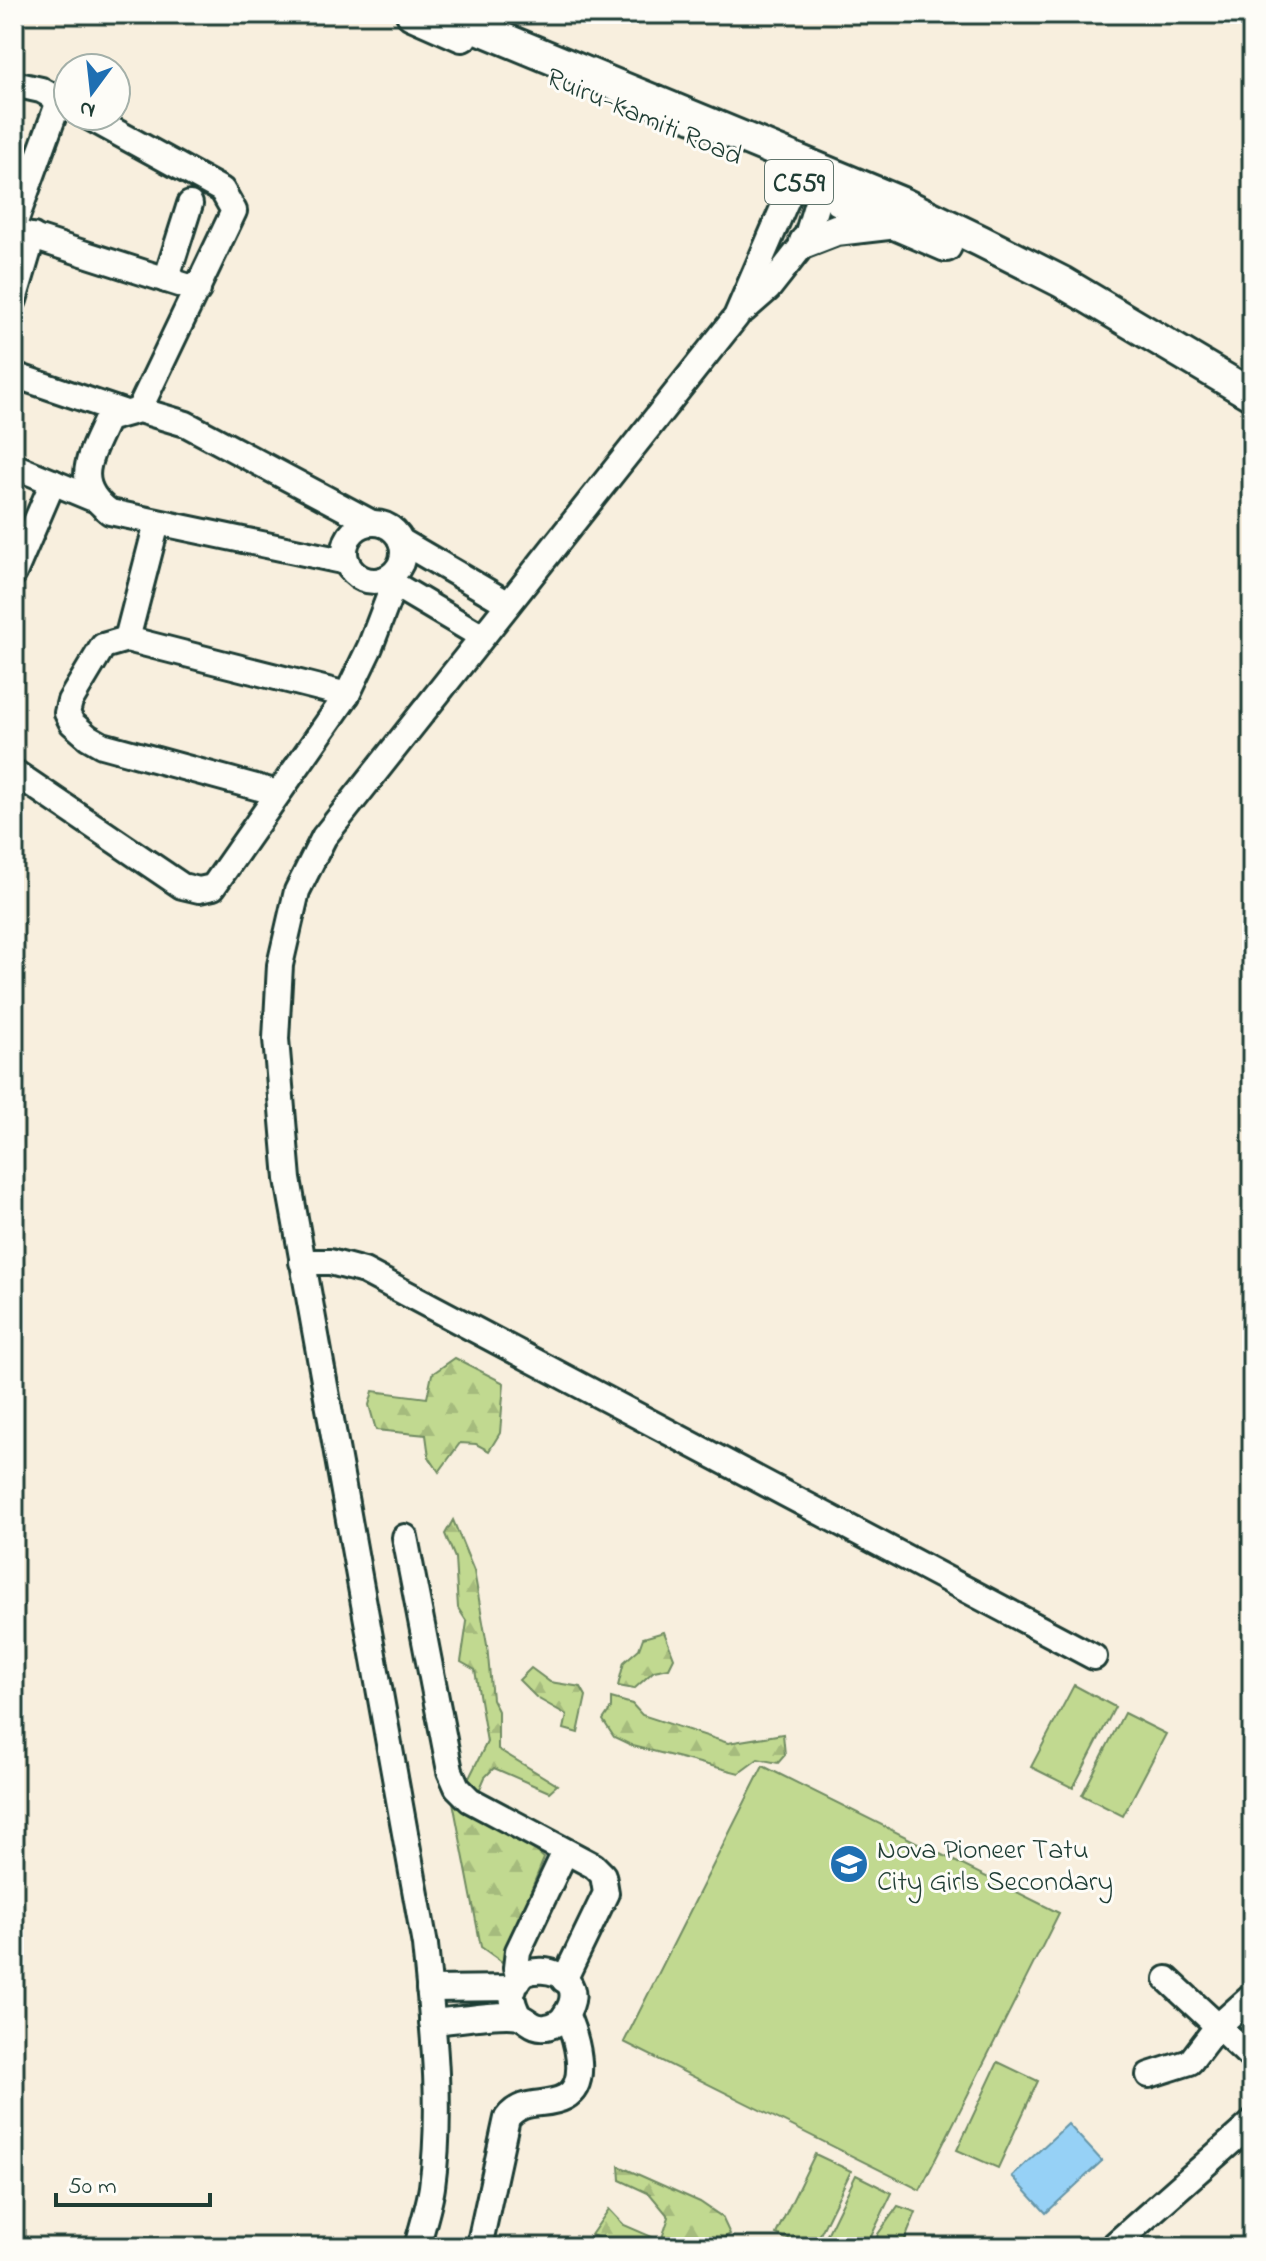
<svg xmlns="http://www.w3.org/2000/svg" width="1266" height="2261" font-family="'Indie Flower',sans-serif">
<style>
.forest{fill:url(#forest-firs);stroke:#708b62;stroke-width:2}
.pitch{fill:#c1d990;stroke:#708b62;stroke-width:2}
.water{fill:#96d1f6;stroke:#6696a8;stroke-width:2}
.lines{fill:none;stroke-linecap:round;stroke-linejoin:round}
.stream{stroke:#6696a8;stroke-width:6}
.minor-casing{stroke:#1f3d34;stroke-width:30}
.major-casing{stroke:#1f3d34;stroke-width:36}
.minor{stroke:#fdfcf7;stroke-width:24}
.major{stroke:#fdfcf7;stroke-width:30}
.labels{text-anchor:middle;stroke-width:6;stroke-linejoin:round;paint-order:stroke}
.shield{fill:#fdfcf7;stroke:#62766e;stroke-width:2}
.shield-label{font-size:26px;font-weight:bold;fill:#1f3d34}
.street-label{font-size:28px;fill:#1f3d34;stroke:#fdfcf7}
.poi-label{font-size:28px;fill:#1f3d34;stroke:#fdfcf7;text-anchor:start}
</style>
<defs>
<pattern id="forest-firs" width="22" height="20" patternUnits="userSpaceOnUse" patternTransform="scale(2)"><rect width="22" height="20" fill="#c1d990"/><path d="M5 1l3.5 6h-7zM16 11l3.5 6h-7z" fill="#a5bb7d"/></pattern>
</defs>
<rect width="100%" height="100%" fill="#f8efde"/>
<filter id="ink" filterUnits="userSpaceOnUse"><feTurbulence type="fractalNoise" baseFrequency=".0125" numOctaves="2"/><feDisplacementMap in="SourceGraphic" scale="16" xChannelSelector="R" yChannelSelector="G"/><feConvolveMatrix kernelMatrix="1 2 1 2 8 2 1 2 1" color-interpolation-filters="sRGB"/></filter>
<g filter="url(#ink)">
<g class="forest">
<path d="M455 1358 504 1383 500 1433 489 1451 476 1444 460 1443 439 1472 429 1457 426 1435 376 1430 369 1405 373 1391 427 1398 432 1374Z"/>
<path d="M453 1520 474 1571 487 1645 492 1699 498 1711V1749L557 1785 549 1792 494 1768 485 1777 479 1791 468 1780 487 1742 475 1670 461 1662 467 1622 458 1608 455 1558 445 1534Z"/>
<path d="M664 1632 674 1658 669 1668 654 1671 634 1689 618 1686 624 1662 639 1649 643 1638Z"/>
<path d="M531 1668 550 1682 581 1687 586 1696 578 1733 564 1729 567 1715 537 1698 519 1680Z"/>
<path d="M611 1698 632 1704 642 1715 728 1743 783 1734 785 1755 778 1763 758 1759 739 1773 633 1746 614 1737 603 1720 611 1708Z"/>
<path d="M453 1802 528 1844 544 1858 502 1962 481 1947Z"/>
<path d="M619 2166 700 2202 722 2217 730 2234 709 2247H623L591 2235 609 2209 624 2225 661 2241 669 2217 650 2194 620 2180Z"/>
<path d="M898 2206 916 2212 902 2247H874L878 2234Z"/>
</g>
<g class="pitch">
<path d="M1074 1685 1115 1707 1073 1788 1031 1767Z"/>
<path d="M1124 1713 1166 1734 1123 1816 1082 1795Z"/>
<path d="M763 1766 1059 1913 920 2190 624 2042Z"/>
<path d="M998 2062 1038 2081 998 2168 957 2150Z"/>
<path d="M815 2154 851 2171 814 2247H805L776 2234Z"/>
<path d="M856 2175 892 2193 866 2247H821Z"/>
</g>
<path class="water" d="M1068 2124 1102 2161 1046 2213 1012 2176Z"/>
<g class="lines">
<path class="stream" d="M1244 14 1252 24"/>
<defs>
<g id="minor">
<path d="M14 84 41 90 68 105"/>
<path d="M87 116 222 190 234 211 139 410"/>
<path d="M14 225 59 101"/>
<path d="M14 231 198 290"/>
<path d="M166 280 190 204"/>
<path d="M14 300 33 236"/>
<path d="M744 310 768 289 805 242 826 173"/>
<path d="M14 375 123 412"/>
<path d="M14 466 91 498"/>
<circle cx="374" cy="552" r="29"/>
<path d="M401 541 507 603"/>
<path d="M347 562 110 512C71 483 90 457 107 419L139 410 186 424 372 523"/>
<path d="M14 573 53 482"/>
<path d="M385 579 481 636"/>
<path d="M127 639 157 523"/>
<path d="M14 772 182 886 199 890 213 887 347 695 370 647 394 584"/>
<path d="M278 793 102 745 88 737 72 723 67 713 70 701 103 646 127 639 347 695"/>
<path d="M302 1262H330L364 1271 1094 1657"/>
<path d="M405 1537 450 1771 457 1787 470 1800 594 1866 603 1875 606 1893 564 1980"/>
<path d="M1167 1979 1252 2058"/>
<path d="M519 1980 516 1968 518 1951 565 1852"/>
<path d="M429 1989 514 1988"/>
<path d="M432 2022C451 2021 503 2012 518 2016 528 2019 533 2029 546 2027 554 2026 562 2021 566 2014 601 1961 483 1951 519 2016"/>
<path d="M1149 2075 1190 2062 1216 2028 1252 1996"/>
<path d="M417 2247C422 2227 429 2207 432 2187 443 2107 433 2025 425 1945L288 1179 276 1039 280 965 297 891 324 837 736 317 802 164"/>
<path d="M479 2247 507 2118C523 2097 545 2108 565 2097 591 2083 575 2034 566 2014"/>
<path d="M1112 2247 1252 2123"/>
</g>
<g id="major">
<path d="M412 14 462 36"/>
<path d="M444 14 902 203 981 241 1062 282 1252 395"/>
<path d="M839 200 946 246"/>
<path d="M805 242 836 230 888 224"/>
</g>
</defs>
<use href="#minor" class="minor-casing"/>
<use href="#major" class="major-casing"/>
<use href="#minor" class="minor"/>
<use href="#major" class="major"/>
</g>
</g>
<defs>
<symbol id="school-disc" viewBox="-11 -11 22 22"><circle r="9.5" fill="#1f6fb2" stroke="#fdfcf7"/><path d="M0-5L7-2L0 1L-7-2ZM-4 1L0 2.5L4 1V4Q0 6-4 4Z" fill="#fff"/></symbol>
</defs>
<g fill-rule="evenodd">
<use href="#school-disc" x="827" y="1842" width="44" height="44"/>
</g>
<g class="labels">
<rect class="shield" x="765" y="160" width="68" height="44" rx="6"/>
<g class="shield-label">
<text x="799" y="191">C559</text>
</g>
<g class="street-label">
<text transform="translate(645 115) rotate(23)" y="10">Ruiru-Kamiti Road</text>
</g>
<g class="poi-label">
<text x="877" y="1858">Nova Pioneer Tatu<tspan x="877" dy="32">City Girls Secondary</tspan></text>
</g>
</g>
<rect width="1266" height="2261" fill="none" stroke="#fdfcf7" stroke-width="48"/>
<rect x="24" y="24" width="1218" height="2213" fill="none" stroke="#1f3d34" stroke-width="3" filter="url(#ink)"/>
<g transform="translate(92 92) rotate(195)"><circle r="38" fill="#fdfcf7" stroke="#a4b0a9" stroke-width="2"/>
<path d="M0-6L14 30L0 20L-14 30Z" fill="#1f6fb2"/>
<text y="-12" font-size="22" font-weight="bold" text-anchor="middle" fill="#1f3d34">N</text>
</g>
<path d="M56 2193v12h154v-12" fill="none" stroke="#1f3d34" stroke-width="4"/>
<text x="68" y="2193" font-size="24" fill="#1f3d34" stroke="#fdfcf7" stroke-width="6" paint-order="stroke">50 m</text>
</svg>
